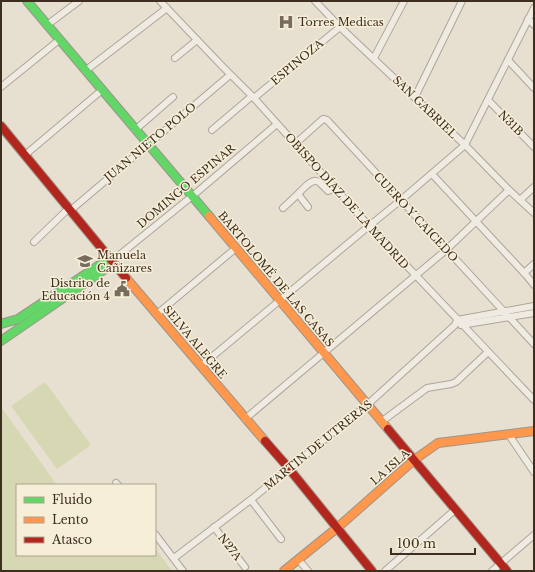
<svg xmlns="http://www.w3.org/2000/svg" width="535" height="572" font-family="'Libre Baskerville',serif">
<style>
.green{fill:#d6d7b3}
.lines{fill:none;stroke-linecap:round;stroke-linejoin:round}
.street-casing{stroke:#ada599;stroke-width:8}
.fast-casing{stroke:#9c958a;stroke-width:10}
.slow-casing{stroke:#9c958a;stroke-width:10}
.jam-casing{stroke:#9c958a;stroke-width:10}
.street{stroke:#efebe3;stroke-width:6}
.fast{stroke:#63d668;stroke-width:8}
.slow{stroke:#ff974d;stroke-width:8}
.jam{stroke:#b3261e;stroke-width:8}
.labels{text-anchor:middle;stroke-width:3;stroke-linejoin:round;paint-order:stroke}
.poi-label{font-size:11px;fill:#3d2e20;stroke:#f7eed8;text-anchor:start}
.street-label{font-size:11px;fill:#3d2e20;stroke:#f7eed8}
</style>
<rect width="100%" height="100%" fill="#e7e0d1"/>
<g class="green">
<path d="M45 382 91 445 57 469 11 406Z"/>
<path d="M1 407 57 485H17V555H155V548L172 571H1Z"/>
</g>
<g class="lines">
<defs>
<g id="street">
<path d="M160 1 223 67 254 98 369 226 534 400"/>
<path d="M315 1 340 27 467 147 509 190 534 213"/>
<path d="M528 19 534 25"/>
<path d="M47 25 79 1"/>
<path d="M175 58 197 40"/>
<path d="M374 58 404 1"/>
<path d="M508 60 534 88"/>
<path d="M85 71 167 8"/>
<path d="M1 87 59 40"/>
<path d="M415 97 462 1"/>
<path d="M254 98 340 27"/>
<path d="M488 100 534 147"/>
<path d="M135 130 173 97"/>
<path d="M212 130 252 96"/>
<path d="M295 144 323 119 327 120 534 344"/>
<path d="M25 155 102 90"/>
<path d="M432 174 526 275 534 285"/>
<path d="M520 200 534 187"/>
<path d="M308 207 298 194C303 189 312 177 319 182 322 185 325 188 328 191L335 188"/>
<path d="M283 208 298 194"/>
<path d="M71 210 230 75"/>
<path d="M34 242 69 208"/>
<path d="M112 261 196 193 277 124"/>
<path d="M524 273 534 264"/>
<path d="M157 314 236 248"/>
<path d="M461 325 534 313"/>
<path d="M201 366 369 226 401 200 465 145 534 8"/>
<path d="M245 419 446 250 509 190"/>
<path d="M381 422 427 388 451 384 456 382 488 352"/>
<path d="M509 435 534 472"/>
<path d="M116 483 118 485"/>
<path d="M251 500 281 539"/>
<path d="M214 527 245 567"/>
<path d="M155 534 183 571"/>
<path d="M174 558 253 498 367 405 455 325 457 320 534 306"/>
<path d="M298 559 308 571"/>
<path d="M385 571 456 509"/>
<path d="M492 571 534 535"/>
</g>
<g id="fast">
<path d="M27 1 209 216"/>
<path d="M1 324 18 319 101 264H108"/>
<path d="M1 341 104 270 108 264 112 261"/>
</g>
<g id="slow">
<path d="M209 216 388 429"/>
<path d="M126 278 265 441"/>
<path d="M284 571 337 528 414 460 438 443 534 431"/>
</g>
<g id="jam">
<path d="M1 126 126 278"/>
<path d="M388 429 507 571"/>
<path d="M265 441 286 465 372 571"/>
</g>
</defs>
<use href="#street" class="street-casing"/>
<use href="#fast" class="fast-casing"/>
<use href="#slow" class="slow-casing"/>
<use href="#jam" class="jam-casing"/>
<use href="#street" class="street"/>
<use href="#fast" class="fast"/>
<use href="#slow" class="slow"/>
<use href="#jam" class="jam"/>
</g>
<defs>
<symbol id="hospital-bare" viewBox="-9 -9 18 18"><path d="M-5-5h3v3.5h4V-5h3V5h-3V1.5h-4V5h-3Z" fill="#786c5e" stroke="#f7eed8" stroke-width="2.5" paint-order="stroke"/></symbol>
<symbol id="school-bare" viewBox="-9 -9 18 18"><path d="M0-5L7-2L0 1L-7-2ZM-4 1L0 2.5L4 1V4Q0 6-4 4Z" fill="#786c5e" stroke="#f7eed8" stroke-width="2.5" paint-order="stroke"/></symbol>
<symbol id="civic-bare" viewBox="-9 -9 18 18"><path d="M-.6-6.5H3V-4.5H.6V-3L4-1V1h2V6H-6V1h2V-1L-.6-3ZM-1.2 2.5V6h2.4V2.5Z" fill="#786c5e" stroke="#f7eed8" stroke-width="2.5" paint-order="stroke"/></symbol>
</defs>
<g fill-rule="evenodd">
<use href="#hospital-bare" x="275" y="11" width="22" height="22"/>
<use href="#school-bare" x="74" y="250" width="22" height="22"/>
<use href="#civic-bare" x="111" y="278" width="22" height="22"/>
</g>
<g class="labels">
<g class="poi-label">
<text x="298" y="26">Torres Medicas</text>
<text x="97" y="259">Manuela<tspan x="97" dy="13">Cañizares</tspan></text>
<text x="110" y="287" text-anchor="end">Distrito de<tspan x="110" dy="13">Educación 4</tspan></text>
</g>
<g class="street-label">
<text transform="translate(297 62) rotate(-40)" y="4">ESPINOZA</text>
<text transform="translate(425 107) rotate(44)" y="4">SAN GABRIEL</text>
<text transform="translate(511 123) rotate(45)" y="4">N31B</text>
<text transform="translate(150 142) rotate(-40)" y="4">JUAN NIETO POLO</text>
<text transform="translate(186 186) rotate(-40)" y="4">DOMINGO ESPINAR</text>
<text transform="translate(347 201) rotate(48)" y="4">OBISPO DÍAZ DE LA MADRID</text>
<text transform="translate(416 217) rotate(47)" y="4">CUERO Y CAICEDO</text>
<text transform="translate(276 279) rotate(50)" y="4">BARTOLOMÉ DE LAS CASAS</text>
<text transform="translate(195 342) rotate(50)" y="4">SELVA ALEGRE</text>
<text transform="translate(318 445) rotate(-39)" y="4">MARTIN DE UTRERAS</text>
<text transform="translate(390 467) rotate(-41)" y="4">LA ISLA</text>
<text transform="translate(230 547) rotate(52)" y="4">N27A</text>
</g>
</g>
<rect width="535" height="572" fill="none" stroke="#3d2e20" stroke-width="4"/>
<rect x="16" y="484" width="140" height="72" fill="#f7eed8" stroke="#ada18e"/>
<rect x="24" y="497" width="20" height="6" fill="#63d668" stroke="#ada18e"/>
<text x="52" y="504" font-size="12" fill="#3d2e20">Fluido</text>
<rect x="24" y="517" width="20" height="6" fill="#ff974d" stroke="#ada18e"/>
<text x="52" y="524" font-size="12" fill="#3d2e20">Lento</text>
<rect x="24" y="537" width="20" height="6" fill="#b3261e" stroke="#ada18e"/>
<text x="52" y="544" font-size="12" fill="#3d2e20">Atasco</text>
<path d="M391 548v6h84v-6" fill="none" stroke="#3d2e20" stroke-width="2"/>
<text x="397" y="548" font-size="12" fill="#3d2e20" stroke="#f7eed8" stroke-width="3" paint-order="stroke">100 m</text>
</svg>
